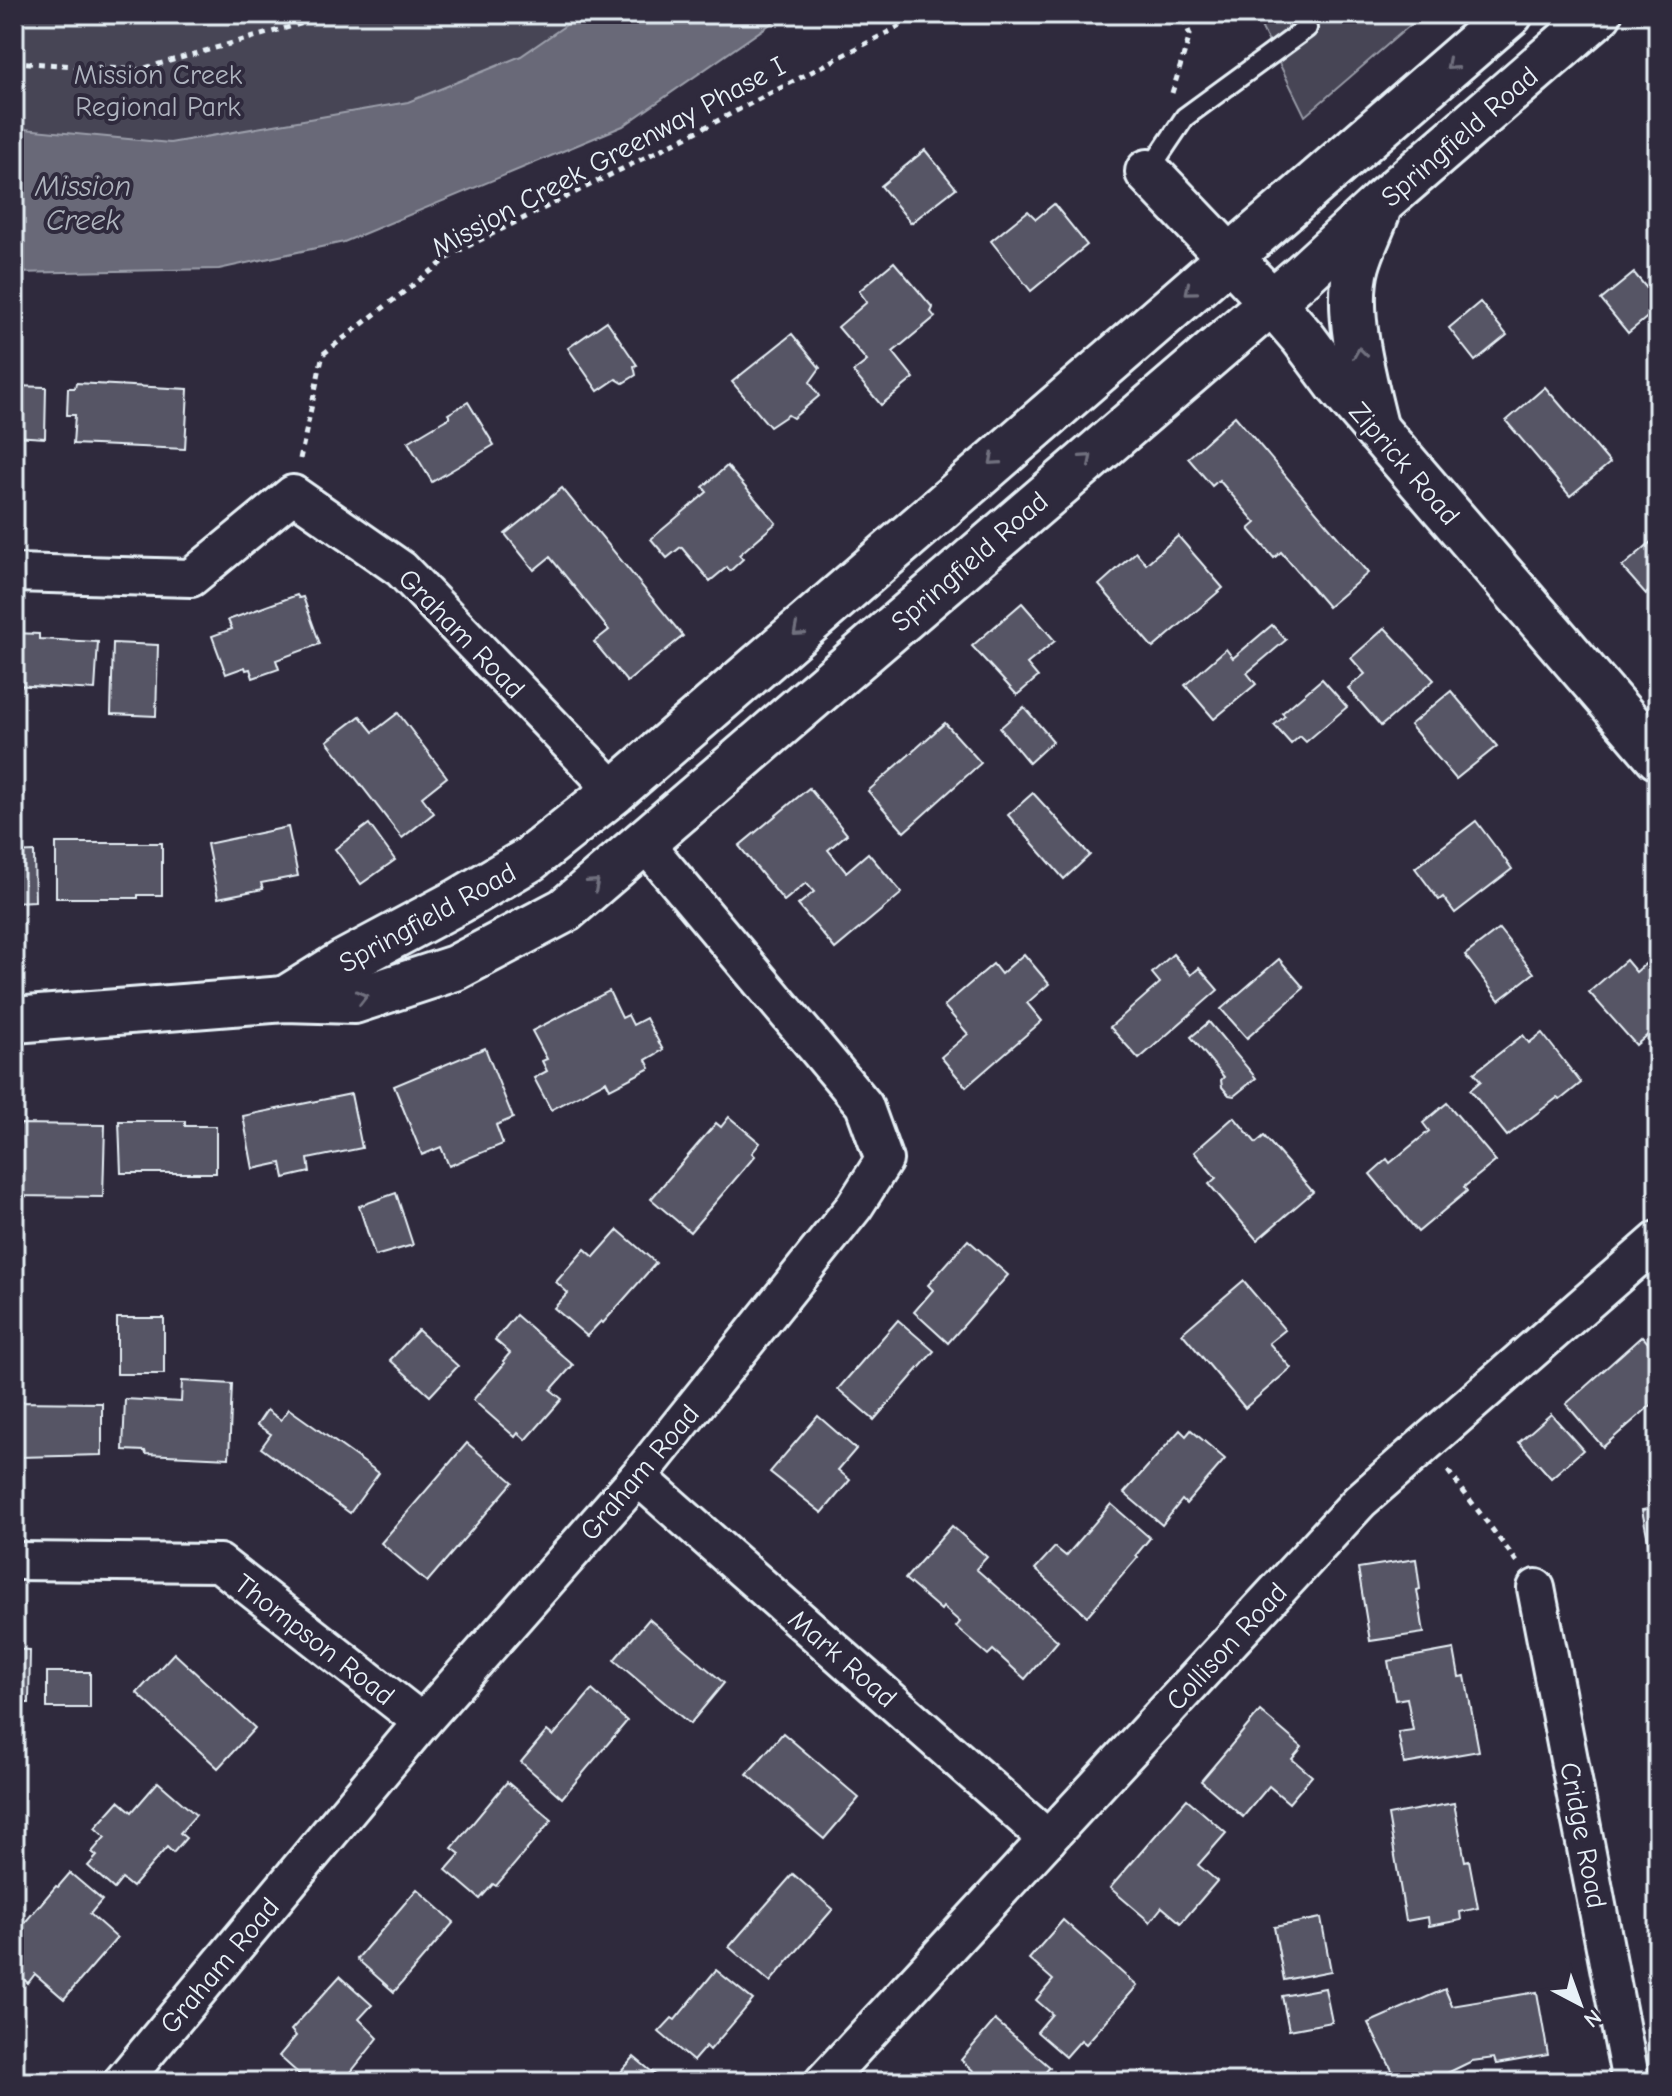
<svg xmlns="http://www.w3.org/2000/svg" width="1672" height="2096" font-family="'Comic Neue',sans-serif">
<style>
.green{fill:#464455;stroke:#979aa6;stroke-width:2}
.water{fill:#696978;stroke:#9c9fab;stroke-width:2}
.building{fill:#575565;stroke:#e8f1f8;stroke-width:2}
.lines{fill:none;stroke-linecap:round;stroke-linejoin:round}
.service-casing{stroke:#e8f1f8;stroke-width:24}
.minor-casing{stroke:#e8f1f8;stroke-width:42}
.tertiary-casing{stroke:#e8f1f8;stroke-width:50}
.secondary-casing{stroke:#e8f1f8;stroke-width:50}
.path{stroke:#e8f1f8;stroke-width:5;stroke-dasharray:6 6;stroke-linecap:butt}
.service{stroke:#2f2a3d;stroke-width:18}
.minor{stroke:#2f2a3d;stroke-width:36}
.tertiary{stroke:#2f2a3d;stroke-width:44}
.secondary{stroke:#2f2a3d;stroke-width:44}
.oneway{stroke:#70707e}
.labels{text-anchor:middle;stroke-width:8;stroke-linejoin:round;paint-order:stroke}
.park-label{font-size:28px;fill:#afb4bf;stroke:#2f2a3d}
.street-label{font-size:28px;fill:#e8f1f8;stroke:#2f2a3d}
.water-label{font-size:30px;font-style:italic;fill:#afb4be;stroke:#2f2a3d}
</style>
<rect width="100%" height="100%" fill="#2f2a3d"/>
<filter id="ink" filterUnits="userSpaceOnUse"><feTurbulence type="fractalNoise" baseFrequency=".0125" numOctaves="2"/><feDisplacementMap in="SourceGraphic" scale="16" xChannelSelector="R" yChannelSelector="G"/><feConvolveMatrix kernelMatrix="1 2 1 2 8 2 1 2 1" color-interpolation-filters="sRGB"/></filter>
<g filter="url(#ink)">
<g class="green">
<path d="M14 14H643L327 139 14 164Z"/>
<path d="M1255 14H1423L1305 116Z"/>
</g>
<path class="water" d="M582 14H785L623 126 344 242 219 269 14 273V128L170 143 408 102 521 56Z"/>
<g class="building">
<path d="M925 150 956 188 911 223 881 186Z"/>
<path d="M1054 204 1087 245 1031 291 991 241 1028 211 1036 219Z"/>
<path d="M894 262 933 308 931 312 935 317 893 352 914 378 881 405 853 372 867 361 838 327 867 302 859 291Z"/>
<path d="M1634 273 1655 298 1650 303 1656 310 1628 333 1601 300Z"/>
<path d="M1480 302 1507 335 1475 361 1449 328Z"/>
<path d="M607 321 637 365 634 366 636 375 623 383 616 379 598 391 568 348Z"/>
<path d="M792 334 820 368 810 382 819 396 793 418 788 415 770 427 732 382Z"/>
<path d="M76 383 188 389 185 449 73 444 75 415H67L68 388H75Z"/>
<path d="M14 386 46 387 45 438 14 436Z"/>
<path d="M1545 387 1610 463 1570 496 1506 421Z"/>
<path d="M468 402 494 445 432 482 408 442 450 417 448 414Z"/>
<path d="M1235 416 1368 573 1328 607 1281 552 1274 558 1249 529 1256 523 1219 480 1212 486 1188 458Z"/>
<path d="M727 466 776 523 739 555 743 559 730 571 727 567 710 581 681 547 667 558 651 539 707 492 703 487Z"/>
<path d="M562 488 683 636 627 682 594 642 609 630 550 557 534 570 505 534Z"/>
<path d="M1178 536 1223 588 1153 648 1099 585 1136 552 1146 564Z"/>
<path d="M1658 536V590L1654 586 1646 594 1622 567Z"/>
<path d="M297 595 299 598 303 597 320 644 276 660 279 669 253 678 250 669 246 670 245 667 226 674 212 636 232 629 228 620Z"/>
<path d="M1022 603 1055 641 1027 664 1038 677 1017 695 972 646Z"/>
<path d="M1272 625 1286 640 1247 673 1256 684 1214 719 1185 685 1226 649 1233 658Z"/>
<path d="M1385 628 1434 680 1381 726 1348 688 1365 674 1351 658Z"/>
<path d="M14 633 39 634V639L98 642 95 690 14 685Z"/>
<path d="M113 643 158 645 156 716 111 714Z"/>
<path d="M1322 679 1347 707 1306 742 1300 736 1291 744 1274 725 1285 716 1282 713Z"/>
<path d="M1451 691 1497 746 1456 779 1410 725Z"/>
<path d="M1024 707 1053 741 1029 763 1000 728Z"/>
<path d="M398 713 447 777 422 797 434 813 402 838 327 741 360 716 373 732Z"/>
<path d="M945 723 981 763 904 832 868 791Z"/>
<path d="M809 788 847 834 828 850 846 872 868 853 902 893 835 949 798 905 814 892 806 883 784 901 739 846Z"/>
<path d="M1033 793 1090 855 1064 879 1008 815Z"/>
<path d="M1476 821 1512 869 1455 913 1443 897 1439 900 1415 868Z"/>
<path d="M369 824 395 860 361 884 335 849Z"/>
<path d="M288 827 298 876 261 883 263 889 218 898 207 844Z"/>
<path d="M56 843H162V895H138V898H56Z"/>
<path d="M34 852 35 901 14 902V853Z"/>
<path d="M1499 929 1534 973 1499 1000 1465 955Z"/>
<path d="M1658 953V1026L1636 1045 1589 992 1626 960 1636 972Z"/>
<path d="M1024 954 1049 984 1027 1003 1042 1021 966 1087 941 1057 968 1034 944 1006 993 964 1001 974Z"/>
<path d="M1173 954 1191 975 1199 968 1218 990 1139 1059 1110 1027 1160 983 1152 973Z"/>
<path d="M1279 959 1304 988 1247 1038 1221 1009Z"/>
<path d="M609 991 622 1018 628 1015 633 1025 646 1018 663 1050 646 1060 650 1068 610 1089 606 1081 551 1110 534 1078 547 1071 542 1061 547 1059 532 1031Z"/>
<path d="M1209 1022 1256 1078 1234 1096 1229 1095 1222 1087 1221 1080 1224 1077 1191 1037Z"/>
<path d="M1542 1033 1581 1083 1560 1100 1557 1098 1507 1136 1470 1090 1481 1081 1474 1073 1523 1035 1529 1043Z"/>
<path d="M485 1048 513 1118 496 1125 503 1144 449 1166 441 1147 422 1155 394 1086Z"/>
<path d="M351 1094 362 1148 308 1159 310 1172 284 1178 281 1163 253 1169 243 1116Z"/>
<path d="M1447 1103 1496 1161 1464 1187 1467 1191 1418 1232 1370 1174 1387 1159 1390 1163 1429 1131 1423 1123Z"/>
<path d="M729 1117 760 1143 752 1153 755 1156 690 1232 651 1199 716 1123 721 1127Z"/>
<path d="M1234 1117 1256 1143 1264 1136 1313 1192 1257 1240 1209 1184 1216 1178 1194 1152Z"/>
<path d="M119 1121H185V1126H216V1173H121Z"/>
<path d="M14 1124 105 1125 103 1197 14 1196Z"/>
<path d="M396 1193 413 1245 375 1256 359 1206Z"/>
<path d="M618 1230 656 1263 603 1323 601 1321 587 1336 554 1308 568 1293 556 1282 585 1249 594 1257Z"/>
<path d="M968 1240 1008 1275 948 1343 914 1312 933 1290 928 1285Z"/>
<path d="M1243 1281 1285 1330 1269 1343 1291 1368 1245 1408 1182 1333Z"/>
<path d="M516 1315 573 1365 551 1390 562 1399 526 1440 518 1433 515 1437 473 1400 505 1363 503 1361 510 1353 495 1340Z"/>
<rect x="117" y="1318" width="47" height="56"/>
<path d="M898 1320 934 1351 874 1420 838 1389Z"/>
<path d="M418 1330 458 1366 430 1396 390 1360Z"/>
<path d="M1642 1336 1658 1354V1399L1603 1447 1566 1404Z"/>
<path d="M182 1381 232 1384 229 1458 146 1454 145 1451 123 1450 125 1399 181 1402Z"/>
<path d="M14 1402 102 1403V1455L19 1457V1454H14Z"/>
<path d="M289 1409 379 1473 350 1513 261 1448 271 1434 257 1425 267 1410 281 1420Z"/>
<path d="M1551 1414 1583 1450 1551 1478 1519 1442Z"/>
<path d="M818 1416 856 1449 838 1470 850 1480 822 1513 770 1472Z"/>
<path d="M1180 1430 1186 1436 1191 1430 1225 1459 1186 1504 1182 1500 1162 1525 1124 1493Z"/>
<path d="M467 1443 513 1482 427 1582 381 1543Z"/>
<path d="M1111 1504 1150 1538 1136 1555 1138 1557 1087 1616 1035 1569 1055 1547 1066 1556Z"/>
<path d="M1658 1507V1590L1642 1510Z"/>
<path d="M952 1526 987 1557 976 1569 1058 1641 1025 1679 993 1650 988 1655 956 1627 960 1622 943 1607 941 1610 905 1579Z"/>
<path d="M1416 1559 1420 1589 1417 1590 1424 1633 1370 1641 1358 1568Z"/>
<path d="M649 1619 724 1683 690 1724 614 1660Z"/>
<path d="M14 1649 30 1650 29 1703H14Z"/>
<path d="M1454 1649 1459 1677 1465 1676 1479 1751 1404 1764 1398 1732 1413 1730 1407 1698 1395 1700 1388 1661Z"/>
<path d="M174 1653 255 1728 218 1768 137 1693Z"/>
<rect x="47" y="1672" width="43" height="36"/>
<path d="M592 1690 627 1721 562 1798 521 1762 547 1731 553 1736Z"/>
<path d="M1260 1711 1302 1747 1292 1759 1312 1776 1289 1803 1269 1786 1243 1817 1201 1781Z"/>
<path d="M783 1733 859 1798 824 1839 747 1774Z"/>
<path d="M158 1782 196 1815 180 1833 186 1838 173 1853 167 1847 132 1887 122 1879 114 1889 88 1866 97 1856 92 1852 105 1837 95 1828 119 1801 132 1812Z"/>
<path d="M507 1782 552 1820 496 1886 493 1884 480 1899 446 1870 460 1854 452 1848Z"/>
<path d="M1187 1799 1226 1833 1198 1865 1217 1881 1181 1923 1162 1907 1150 1922 1110 1888Z"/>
<path d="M1454 1803 1465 1861 1469 1860 1478 1908 1460 1912 1461 1920 1429 1926 1428 1917 1406 1921 1388 1815Z"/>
<path d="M70 1873 102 1900 90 1914 117 1938 64 1999 35 1974 28 1983 14 1971V1935L56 1886 58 1887Z"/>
<path d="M793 1874 833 1909 770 1982 729 1947Z"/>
<path d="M417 1889 454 1922 394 1992 357 1959Z"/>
<path d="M1321 1918 1331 1971 1284 1980 1274 1927Z"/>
<path d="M1063 1920 1137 1986 1086 2044 1081 2040 1066 2057 1037 2032 1052 2014 1036 2000 1053 1980 1029 1959Z"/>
<path d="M716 1970 753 2000 710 2050 706 2046 693 2061 659 2032 672 2018 675 2020Z"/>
<path d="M340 1976 372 2005 359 2019 378 2038 343 2082H308L279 2056 296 2036 291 2030Z"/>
<path d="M1325 1988 1332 2022 1289 2030 1282 1996Z"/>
<path d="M1445 1989 1452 2006 1537 1992 1548 2055 1496 2064 1494 2058 1472 2061 1435 2079 1437 2082H1398L1368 2023Z"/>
<path d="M995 2020 1050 2067 1037 2082H986L961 2060Z"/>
<path d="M634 2057 664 2082H612Z"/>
<path d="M1285 2071 1301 2082H1278Z"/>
</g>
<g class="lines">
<defs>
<path id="service" d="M1148 172 1185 117 1307 28"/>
<g id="minor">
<path d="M14 573 191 578 293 494 401 569 615 791"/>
<path d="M638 1477 1048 1839"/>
<path d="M14 1561 219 1563 422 1722"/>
<path d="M1536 1588 1631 2082"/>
<path d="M122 2082 422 1722 638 1477 854 1207 884 1160 864 1105 643 841"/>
<path d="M823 2082 1360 1501 1658 1240"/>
</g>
<path id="tertiary" d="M1148 172 1272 302 1304 339 1339 386 1658 757"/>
<g id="secondary">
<path d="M1376 430C1365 384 1344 311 1357 265 1362 247 1371 230 1377 213"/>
<path d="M285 999 343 963 459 901 530 859 615 791 1510 14"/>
<path d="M14 1020 285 999 354 1001 455 968 565 910 1303 275 1381 203 1599 14"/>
</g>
</defs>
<use href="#service" class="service-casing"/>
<use href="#minor" class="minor-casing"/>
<use href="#tertiary" class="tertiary-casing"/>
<use href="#secondary" class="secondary-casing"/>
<g class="path">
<path d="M14 62 138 70 335 14"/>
<path d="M1172 93 1190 35 1182 14"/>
<path d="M300 459 323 354 456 252 690 135 923 14"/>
<path d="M1448 1471 1517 1562"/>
</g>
<use href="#service" class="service"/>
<use href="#minor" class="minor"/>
<use href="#tertiary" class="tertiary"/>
<use href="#secondary" class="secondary"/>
</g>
<defs><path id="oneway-chevron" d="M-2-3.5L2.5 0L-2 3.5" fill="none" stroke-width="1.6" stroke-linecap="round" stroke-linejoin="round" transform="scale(2)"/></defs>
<g class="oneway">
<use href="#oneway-chevron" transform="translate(1451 65) rotate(139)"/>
<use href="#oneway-chevron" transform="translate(1190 290) rotate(140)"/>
<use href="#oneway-chevron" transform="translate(1360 353) rotate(-98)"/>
<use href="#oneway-chevron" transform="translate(1087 459) rotate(-41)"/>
<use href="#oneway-chevron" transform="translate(994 460) rotate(139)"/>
<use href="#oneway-chevron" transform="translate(798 631) rotate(139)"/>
<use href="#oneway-chevron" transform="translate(594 884) rotate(-41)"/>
<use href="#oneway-chevron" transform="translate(362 997) rotate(-14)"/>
</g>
</g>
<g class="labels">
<g class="park-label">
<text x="158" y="84">Mission Creek<tspan x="158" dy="32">Regional Park</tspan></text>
</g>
<g class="street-label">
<text transform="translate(1459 136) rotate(-41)" y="10">Springfield Road</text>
<text transform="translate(608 156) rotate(-28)" y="10">Mission Creek Greenway Phase I</text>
<text transform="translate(1405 463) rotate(49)" y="10">Ziprick Road</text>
<text transform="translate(969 561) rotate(-41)" y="10">Springfield Road</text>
<text transform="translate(462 633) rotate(46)" y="10">Graham Road</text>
<text transform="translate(427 917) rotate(-29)" y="10">Springfield Road</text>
<text transform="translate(639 1472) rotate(-50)" y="10">Graham Road</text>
<text transform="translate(315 1639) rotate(38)" y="10">Thompson Road</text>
<text transform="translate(1226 1646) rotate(-47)" y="10">Collison Road</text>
<text transform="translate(843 1658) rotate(41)" y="10">Mark Road</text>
<text transform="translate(1584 1835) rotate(79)" y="10">Cridge Road</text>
<text transform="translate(219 1965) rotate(-50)" y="10">Graham Road</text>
</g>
<g class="water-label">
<text x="83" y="196">Mission<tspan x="83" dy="34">Creek</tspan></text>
</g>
</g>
<rect width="1672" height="2096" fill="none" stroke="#2f2a3d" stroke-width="48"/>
<rect x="24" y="24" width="1624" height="2048" fill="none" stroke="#e8f1f8" stroke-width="3" filter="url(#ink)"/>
<g transform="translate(1580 2004) rotate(139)" stroke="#2f2a3d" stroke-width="6" paint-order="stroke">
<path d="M0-6L14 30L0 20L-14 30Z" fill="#e8f1f8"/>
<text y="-12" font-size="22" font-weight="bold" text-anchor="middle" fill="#e8f1f8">N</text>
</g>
</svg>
